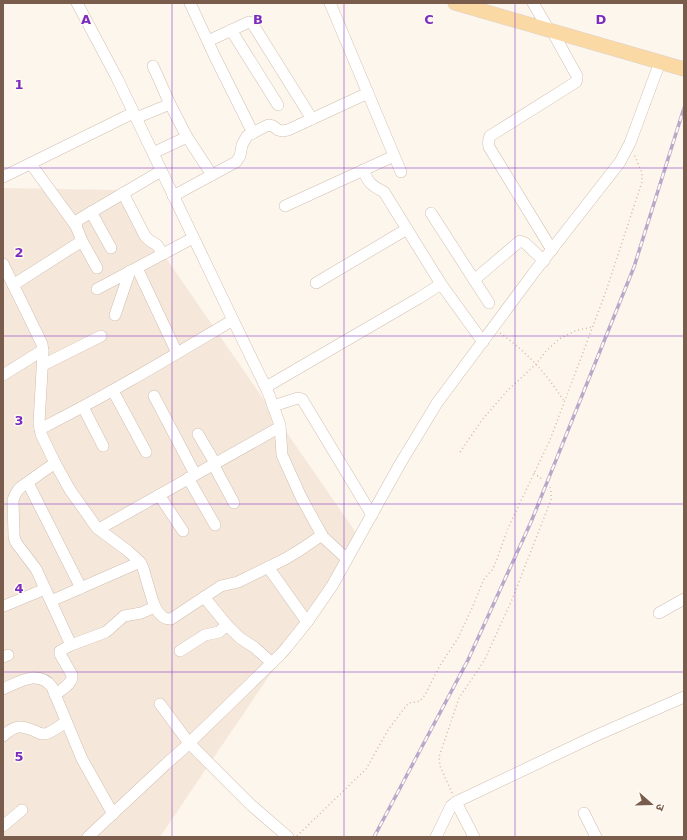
<svg xmlns="http://www.w3.org/2000/svg" width="687" height="840" font-family="'DejaVu Sans','Noto Sans Devanagari',sans-serif">
<style>
.residential{fill:#f5e8da}
.lines{fill:none;stroke-linecap:round;stroke-linejoin:round}
.minor-casing{stroke:#d1beb0;stroke-width:12}
.major-casing{stroke:#dad1cd;stroke-width:15}
.path{stroke:#d9b8a5;stroke-width:1.5;stroke-dasharray:1 3;stroke-linecap:butt}
.minor{stroke:#fff;stroke-width:11}
.major{stroke:#fbd9a5;stroke-width:14}
.rail-casing{stroke:#b9a8c9;stroke-width:3.5}
.rail{stroke:#fffaf3;stroke-width:2;stroke-dasharray:6;stroke-linecap:butt}
.grid{fill:none;stroke:#7b2cbf;stroke-width:1;stroke-opacity:0.55}
.grid-label{font-size:13px;text-anchor:middle;font-weight:bold;fill:#7b2cbf;stroke:#fffaf3;stroke-width:3;stroke-linejoin:round;paint-order:stroke}
</style>
<rect width="100%" height="100%" fill="#fdf6ec"/>
<path class="residential" d="M3 188 119 190 361 540 160 837H3Z"/>
<g class="lines">
<defs>
<g id="minor">
<path d="M77 3 117 78 233 320 268 392 280 425 282 455 301 497 323 537 347 559"/>
<path d="M190 3 215 57 253 133"/>
<path d="M330 3 401 172"/>
<path d="M533 3 549 30"/>
<path d="M231 30 278 105"/>
<path d="M208 41 249 22 252 23 312 119"/>
<path d="M153 66 170 104 187 137 212 175"/>
<path d="M136 118 170 104"/>
<path d="M153 153 187 137"/>
<path d="M31 164 76 226"/>
<path d="M363 170C369 184 371 185 384 192L441 284 483 342"/>
<path d="M3 177 133 113"/>
<path d="M123 193 145 236 149 240 157 245 163 254"/>
<path d="M173 196 236 162 240 156 242 145 247 136 268 125 273 126 278 130 282 131 288 130 368 93"/>
<path d="M285 206 394 156"/>
<path d="M91 212 111 248"/>
<path d="M431 213 489 303"/>
<path d="M552 250 489 147C488 142 488 140 490 136L576 82 577 79V76L552 31"/>
<path d="M3 264 42 344 43 353 39 423 41 434 55 463 70 490 97 528 128 551 140 562 143 568 153 602C156 610 162 620 171 619L221 586 238 582 285 559 300 550 322 535"/>
<path d="M97 268 82 241 76 226 78 220 161 171"/>
<path d="M137 268 177 353"/>
<path d="M474 280 520 241 525 243 544 261"/>
<path d="M316 283 407 229"/>
<path d="M13 285 82 241"/>
<path d="M97 289 193 238"/>
<path d="M115 315 130 271"/>
<path d="M43 365 101 336"/>
<path d="M3 375 43 350"/>
<path d="M266 387 419 298 441 284"/>
<path d="M113 391 146 452"/>
<path d="M154 396 195 474"/>
<path d="M273 406 298 398 302 399 372 515"/>
<path d="M83 407 103 446"/>
<path d="M40 429C106 396 169 358 233 320"/>
<path d="M198 434 215 463"/>
<path d="M55 463 21 487 18 490 15 495 13 500 14 536 15 540 17 544 36 569 71 645"/>
<path d="M213 464 234 503"/>
<path d="M188 478 215 525"/>
<path d="M28 483 81 588"/>
<path d="M159 495 183 531"/>
<path d="M99 529 280 427"/>
<path d="M268 567 307 622"/>
<path d="M204 597 227 625 240 638 254 647 272 663"/>
<path d="M51 601 140 562"/>
<path d="M4 606 45 589"/>
<path d="M659 613 684 599"/>
<path d="M180 651 205 635 219 632 227 625"/>
<path d="M3 657 8 655"/>
<path d="M3 689C19 682 39 669 52 687L82 759 113 814"/>
<path d="M55 695C62 689 73 684 72 675L60 654V651L71 645 106 632 124 616 141 613 155 607"/>
<path d="M160 704 189 743 250 804 288 837"/>
<path d="M3 736C15 725 20 725 35 731 38 733 41 734 44 734 50 734 61 725 66 722"/>
<path d="M584 813 596 837"/>
<path d="M3 826 22 810"/>
<path d="M88 837 166 764 182 750 281 654 287 647 307 622 332 586 400 464 437 403 535 271 620 162 630 143 660 62"/>
<path d="M436 837 451 806 456 802"/>
<path d="M474 837 456 802 595 736 684 697"/>
</g>
<path id="major" d="M455 3 684 69"/>
</defs>
<use href="#minor" class="minor-casing"/>
<use href="#major" class="major-casing"/>
<g class="path">
<path d="M500 333C528 353 545 372 564 401"/>
<path d="M460 452 482 420 507 391 536 364 546 351 559 339 575 331 592 327"/>
<path d="M534 473 543 480"/>
<path d="M452 793 440 766 439 757 459 698 484 661 511 602 551 500C551 495 552 490 549 485"/>
<path d="M297 836 366 769 369 764 388 730 406 706 409 703 420 701 425 695 439 667 458 638 472 608 484 579 492 570 496 562 508 528 550 440 605 294 642 182V173L634 154"/>
</g>
<use href="#minor" class="minor"/>
<use href="#major" class="major"/>
<defs>
<path id="rail" d="M374 837 468 660 531 522 634 267 684 108"/>
</defs>
<use href="#rail" class="rail-casing"/>
<use href="#rail" class="rail"/>
</g>
<path class="grid" d="M172 3V837M344 3V837M515 3V837M3 168H684M3 336H684M3 504H684M3 672H684"/>
<g class="grid-label">
<text x="86" y="24">A</text>
<text x="258" y="24">B</text>
<text x="429" y="24">C</text>
<text x="601" y="24">D</text>
<text x="19" y="89">1</text>
<text x="19" y="257">2</text>
<text x="19" y="425">3</text>
<text x="19" y="593">4</text>
<text x="19" y="761">5</text>
</g>
<rect width="687" height="840" fill="none" stroke="#7a5c4d" stroke-width="8"/>
<g transform="translate(651 804) rotate(110)" stroke="#fffaf3" stroke-width="3" paint-order="stroke">
<path d="M0-3L7 15L0 10L-7 15Z" fill="#7a5c4d"/>
<text y="-6" font-size="11" font-weight="bold" text-anchor="middle" fill="#7a5c4d">उ</text>
</g>
</svg>
